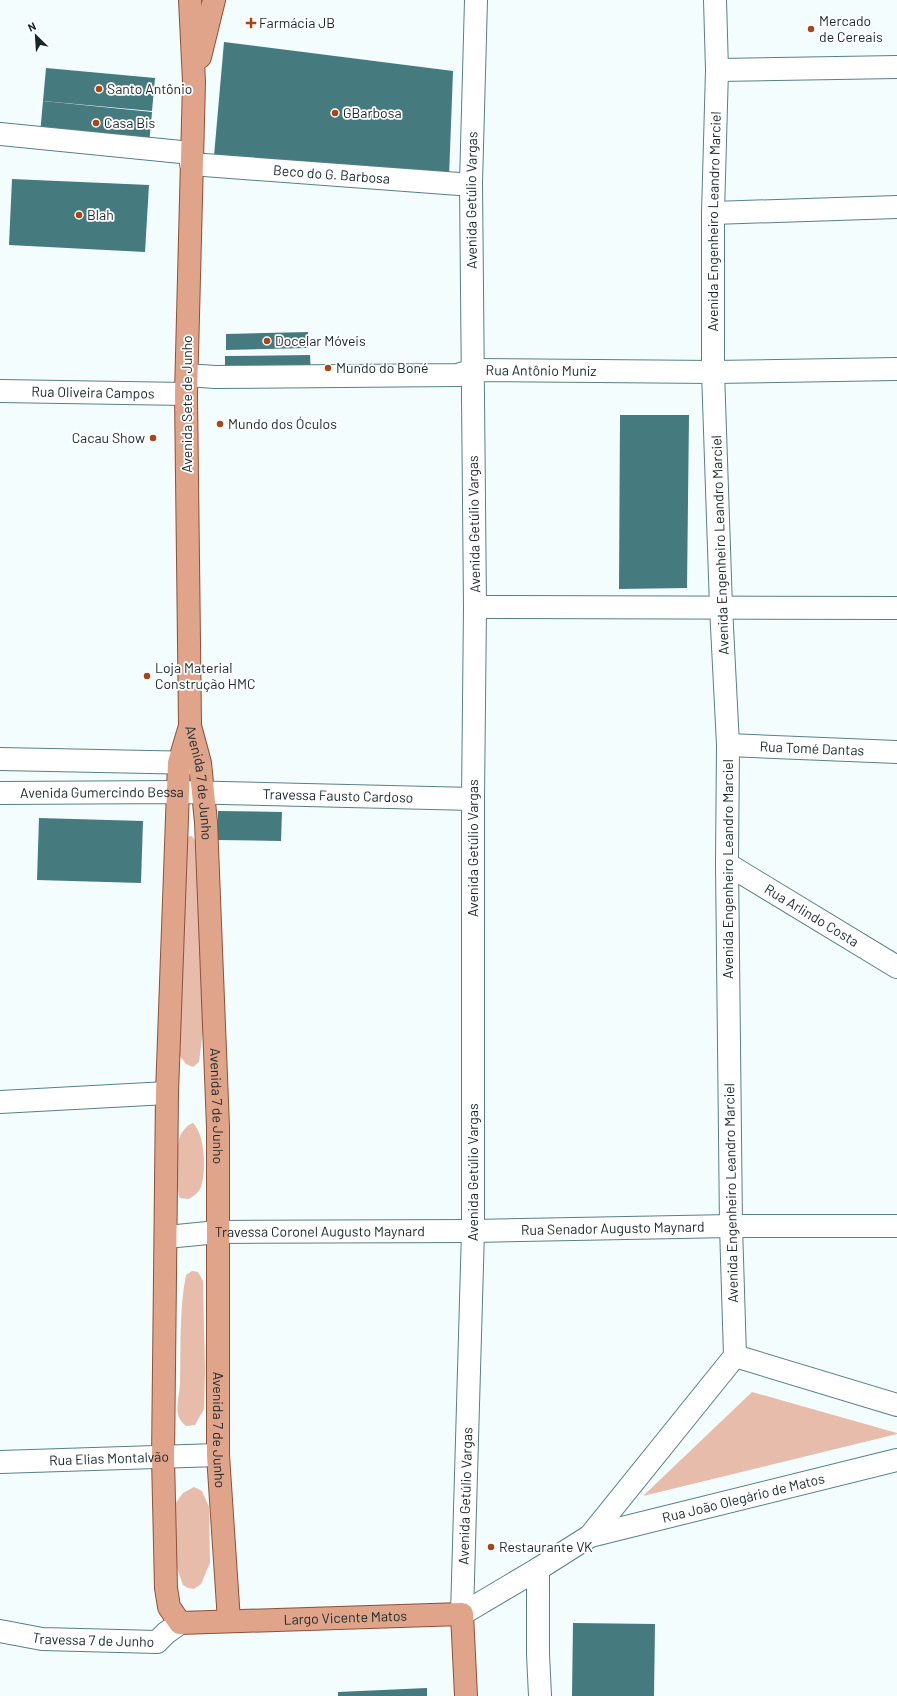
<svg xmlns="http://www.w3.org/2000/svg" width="897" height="1696" font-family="Barlow,sans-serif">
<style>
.green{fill:#e7bcab}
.building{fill:#457a7f}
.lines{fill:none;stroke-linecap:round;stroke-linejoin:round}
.minor-casing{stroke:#588083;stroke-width:24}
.major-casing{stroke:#8d5137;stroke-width:24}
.minor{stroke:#fff;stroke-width:22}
.major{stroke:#e0a48b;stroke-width:22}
.poi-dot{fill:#aa4516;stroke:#fff;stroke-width:1.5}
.labels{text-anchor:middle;stroke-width:3.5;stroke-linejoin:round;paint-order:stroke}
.poi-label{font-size:14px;fill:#18282a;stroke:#fff;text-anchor:start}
.street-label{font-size:14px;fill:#18282a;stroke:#fff}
</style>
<rect width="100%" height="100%" fill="#f4fdfd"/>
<g class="green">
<path d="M192 836 197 844 203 1030 199 1062 193 1067 186 1064 179 1055 186 837Z"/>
<path d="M193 1123C205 1134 207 1174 200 1189 198 1193 193 1197 188 1199L180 1198C175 1187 176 1152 179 1139 181 1132 187 1125 193 1123Z"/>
<path d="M192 1271 198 1272 203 1281 205 1371 204 1409 195 1425 186 1426C182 1423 179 1419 178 1414 176 1404 180 1392 180 1383 181 1346 179 1311 186 1275Z"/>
<path d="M752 1392 897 1433V1434L643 1496Z"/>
<path d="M194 1487 202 1491 209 1507 210 1563 201 1584 194 1589 188 1588 183 1585 176 1565 175 1504 183 1493Z"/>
</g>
<g class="building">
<path d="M224 42 453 71 449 177 214 156Z"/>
<path d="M46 68 155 78 152 111 43 101Z"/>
<path d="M43 101 152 112 149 144 40 134Z"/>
<path d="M12 179 149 185 145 252 9 245Z"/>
<path d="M308 332V348L226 350V334Z"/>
<path d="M310 355 311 374 225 376V356Z"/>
<path d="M620 415H689L687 588 619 589Z"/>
<path d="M218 811 282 812 281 841 218 840Z"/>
<path d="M39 818 143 821 141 883 37 880Z"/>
<path d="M573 1623 655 1624 654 1696H572Z"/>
<path d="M427 1688V1696H338V1692Z"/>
</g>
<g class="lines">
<defs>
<g id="minor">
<path d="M717 70 897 67"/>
<path d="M0 134 191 153"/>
<path id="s1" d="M191 164 459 184 471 183"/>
<path d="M713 213 897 207"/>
<path id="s2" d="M187 375 215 377 458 375 473 370 713 372 897 369"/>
<path id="s3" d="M0 391 186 394"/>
<path d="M475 607 897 608"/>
<path id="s4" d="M728 745 897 752"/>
<path d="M0 759 199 763"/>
<path id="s5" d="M0 793 179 792 473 799"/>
<path id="s6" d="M727 864 897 967"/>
<path d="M0 1102 167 1093"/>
<path id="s7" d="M167 1237 218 1232 473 1231 731 1226H897"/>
<path d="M735 1356 897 1405"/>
<path id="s8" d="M0 1462 218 1455"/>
<path id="s9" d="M590 1536 897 1460"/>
<path d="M538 1569V1654L540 1696"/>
<path id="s10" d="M462 1614 538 1569 590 1536 735 1356 731 1226 727 864 728 745 721 607 713 372V213L717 70 715 0"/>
<path id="s11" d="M462 1614 473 1231V799L475 607 471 183 476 0"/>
<path id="s12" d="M0 1631 42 1639 157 1642 166 1633 180 1623"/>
</g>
<g id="major">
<path id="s13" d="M190 0 194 82 186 394 190 726 200 763 206 822 218 1127V1455L229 1621"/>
<path d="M200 57 214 0"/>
<path id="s14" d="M190 726 179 763 167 1093 163 1458 166 1588 169 1607 180 1623 462 1614 466 1696"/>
</g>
</defs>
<use href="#minor" class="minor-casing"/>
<use href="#major" class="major-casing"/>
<use href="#minor" class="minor"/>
<use href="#major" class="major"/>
</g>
<g class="poi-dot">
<path d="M249 17h4v4h4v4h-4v4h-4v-4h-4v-4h4z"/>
<circle cx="811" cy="29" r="4"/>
<circle cx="99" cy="89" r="4"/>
<circle cx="335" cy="113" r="4"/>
<circle cx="96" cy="123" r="4"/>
<circle cx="79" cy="215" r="4"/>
<circle cx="267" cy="341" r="4"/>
<circle cx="328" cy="368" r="4"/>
<circle cx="220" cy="424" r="4"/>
<circle cx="153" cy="438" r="4"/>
<circle cx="147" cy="676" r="4"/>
<circle cx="491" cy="1547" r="4"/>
</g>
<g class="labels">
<g class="poi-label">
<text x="819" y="26">Mercado<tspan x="819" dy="16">de Cereais</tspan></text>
<text x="259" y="28">Farmácia JB</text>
<text x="107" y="94">Santo Antônio</text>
<text x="343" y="118">GBarbosa</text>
<text x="104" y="128">Casa Bis</text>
<text x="87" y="220">Blah</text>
<text x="275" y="346">Docelar Móveis</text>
<text x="336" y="373">Mundo do Boné</text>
<text x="228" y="429">Mundo dos Óculos</text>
<text x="145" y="443" text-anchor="end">Cacau Show</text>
<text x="155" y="673">Loja Material<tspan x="155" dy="16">Construção HMC</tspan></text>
<text x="499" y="1552">Restaurante VK</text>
</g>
<g class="street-label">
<text dy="5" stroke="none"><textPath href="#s1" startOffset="141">Beco do G. Barbosa</textPath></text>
<text dy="5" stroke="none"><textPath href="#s11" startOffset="1414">Avenida Getúlio Vargas</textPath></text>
<text dy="5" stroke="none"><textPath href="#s10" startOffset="1516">Avenida Engenheiro Leandro Marciel</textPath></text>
<text dy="5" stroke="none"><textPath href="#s2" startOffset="355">Rua Antônio Muniz</textPath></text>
<text dy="5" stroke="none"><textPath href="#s3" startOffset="93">Rua Oliveira Campos</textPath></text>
<text transform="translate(187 404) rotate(-90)" y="5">Avenida Sete de Junho</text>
<text transform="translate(474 524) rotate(-91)" y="5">Avenida Getúlio Vargas</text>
<text transform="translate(720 545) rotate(-92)" y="5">Avenida Engenheiro Leandro Marciel</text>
<text dy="5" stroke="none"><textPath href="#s4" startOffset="84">Rua Tomé Dantas</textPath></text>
<text dy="5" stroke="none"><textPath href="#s13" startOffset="784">Avenida 7 de Junho</textPath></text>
<text dy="5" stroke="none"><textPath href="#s5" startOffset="102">Avenida Gumercindo Bessa</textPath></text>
<text dy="5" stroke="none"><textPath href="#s5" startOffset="338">Travessa Fausto Cardoso</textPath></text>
<text dy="5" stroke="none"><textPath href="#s11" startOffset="766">Avenida Getúlio Vargas</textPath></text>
<text transform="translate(728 869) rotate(-90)" y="5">Avenida Engenheiro Leandro Marciel</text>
<text dy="5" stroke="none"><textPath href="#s6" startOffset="99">Rua Arlindo Costa</textPath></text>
<text dy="5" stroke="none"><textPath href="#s13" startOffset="1108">Avenida 7 de Junho</textPath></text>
<text dy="5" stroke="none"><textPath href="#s11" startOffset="442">Avenida Getúlio Vargas</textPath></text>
<text transform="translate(731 1193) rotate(-91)" y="5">Avenida Engenheiro Leandro Marciel</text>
<text dy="5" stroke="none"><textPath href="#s7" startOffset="446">Rua Senador Augusto Maynard</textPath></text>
<text dy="5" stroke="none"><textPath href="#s7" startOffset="153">Travessa Coronel Augusto Maynard</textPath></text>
<text dy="5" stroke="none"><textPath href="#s13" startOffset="1432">Avenida 7 de Junho</textPath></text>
<text dy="5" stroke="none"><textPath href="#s8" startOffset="109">Rua Elias Montalvão</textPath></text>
<text dy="5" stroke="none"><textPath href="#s11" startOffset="118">Avenida Getúlio Vargas</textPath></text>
<text dy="5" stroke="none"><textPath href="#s9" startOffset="158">Rua João Olegário de Matos</textPath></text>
<text dy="5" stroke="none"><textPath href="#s14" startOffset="1068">Largo Vicente Matos</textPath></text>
<text dy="5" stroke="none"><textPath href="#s12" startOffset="94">Travessa 7 de Junho</textPath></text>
</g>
</g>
<g transform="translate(36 36) rotate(335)" stroke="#ffffff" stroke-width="3" paint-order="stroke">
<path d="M0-3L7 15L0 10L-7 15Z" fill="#18282a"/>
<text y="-6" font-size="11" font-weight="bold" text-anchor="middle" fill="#18282a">N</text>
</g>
</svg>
